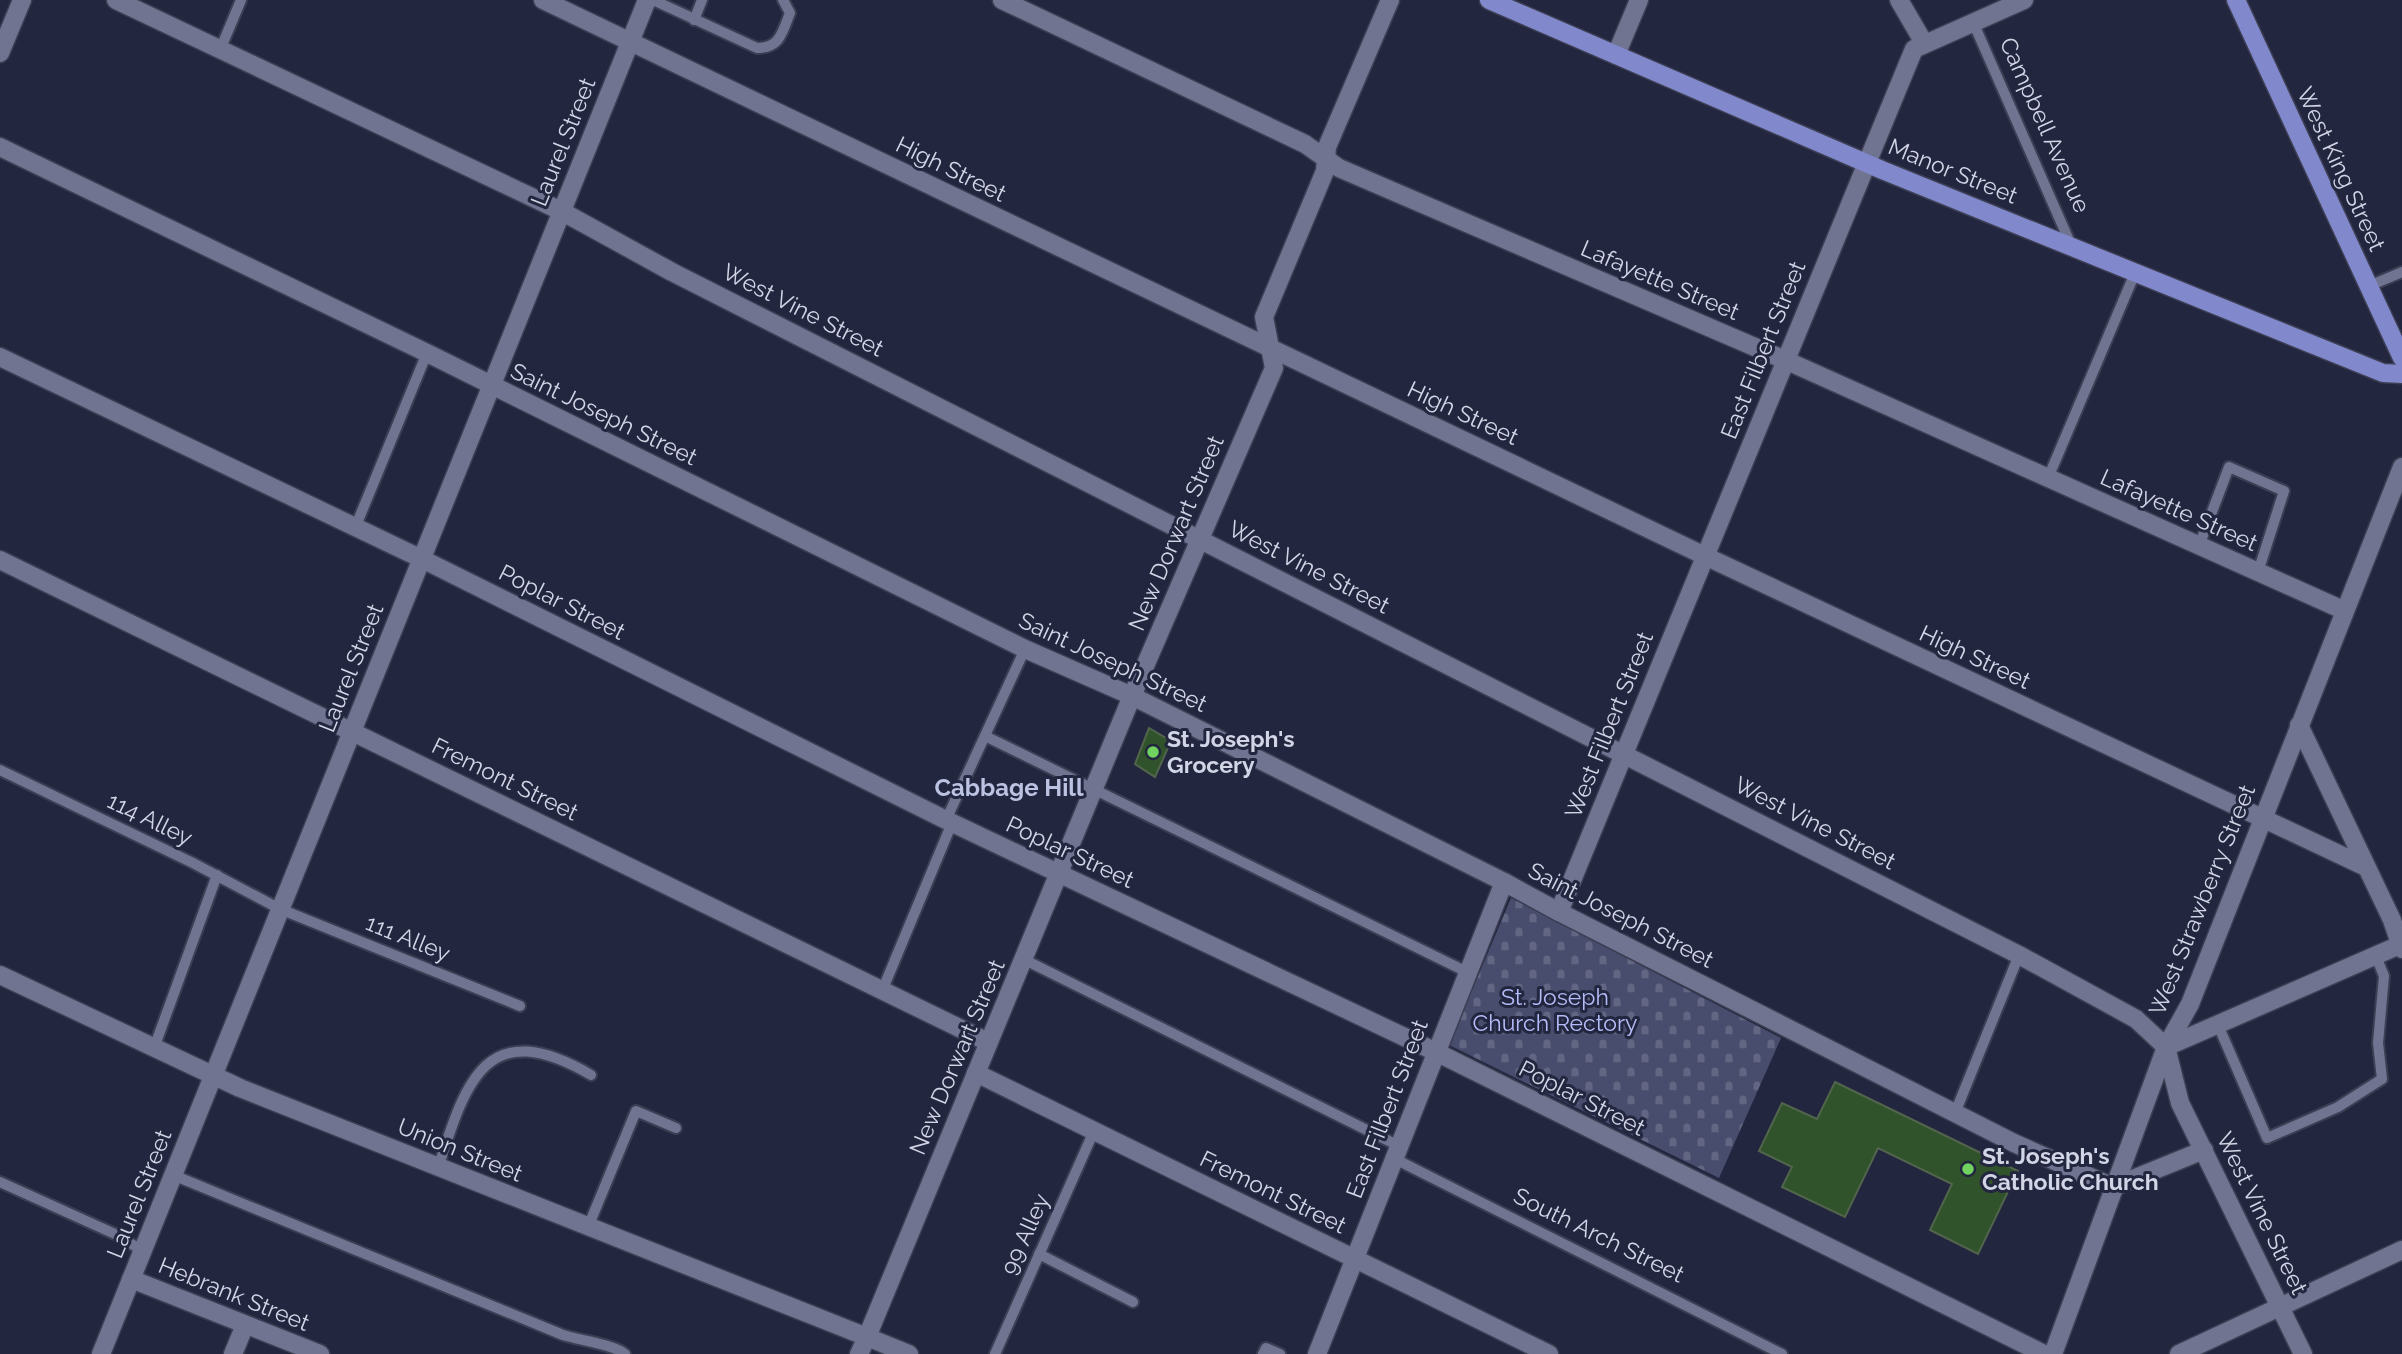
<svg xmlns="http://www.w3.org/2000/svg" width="2402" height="1354" font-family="Raleway,sans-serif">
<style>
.cemetery{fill:url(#cemetery-stones)}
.building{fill:#31532b;stroke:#51654d;stroke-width:2}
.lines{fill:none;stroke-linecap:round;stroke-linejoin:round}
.lane-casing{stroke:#3c3f53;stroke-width:14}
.street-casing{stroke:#3c3f53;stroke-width:21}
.secondary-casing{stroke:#3c3f53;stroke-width:21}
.primary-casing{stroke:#3c3f53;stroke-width:21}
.lane{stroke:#707491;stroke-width:10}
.street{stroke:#707491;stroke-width:18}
.secondary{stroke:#707491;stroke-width:18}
.primary{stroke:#8188cc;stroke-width:18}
.poi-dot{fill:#70d35f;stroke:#23263f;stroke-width:2.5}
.labels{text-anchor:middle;stroke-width:6;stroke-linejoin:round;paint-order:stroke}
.street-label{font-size:23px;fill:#d2d5e6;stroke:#23263f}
.poi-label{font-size:23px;font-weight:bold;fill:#d2d5e6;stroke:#23263f;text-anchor:start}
.park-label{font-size:23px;fill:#b3bcf8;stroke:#23263f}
.neighbourhood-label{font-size:24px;font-weight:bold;fill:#bcc2e2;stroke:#23263f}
</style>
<defs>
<pattern id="cemetery-stones" width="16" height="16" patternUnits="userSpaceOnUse" patternTransform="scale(1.75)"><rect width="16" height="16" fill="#484d6d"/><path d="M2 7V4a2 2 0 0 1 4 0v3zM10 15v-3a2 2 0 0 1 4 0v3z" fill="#626682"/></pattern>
</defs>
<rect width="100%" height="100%" fill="#23263f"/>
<path class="cemetery" d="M1511 898 1781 1038 1719 1178 1449 1045Z"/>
<g class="building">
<path d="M1149 728 1171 741 1155 777 1135 764Z"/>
<path d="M1835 1082 2018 1171 1978 1254 1930 1230 1952 1184 1878 1148 1845 1217 1782 1187 1792 1167 1759 1151 1782 1103 1817 1119Z"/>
</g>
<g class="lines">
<defs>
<g id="lane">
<path d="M653 0 757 48C780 48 782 33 790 13L783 0"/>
<path d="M694 20 702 0"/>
<path d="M1973 22 2072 247"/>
<path d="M220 50 241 0"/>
<path d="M2369 286 2402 272"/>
<path d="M2048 478 2135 273"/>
<path d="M355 528 427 353"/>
<path d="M2199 546 2229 467 2284 491 2258 572"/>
<path d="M985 736 1467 972"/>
<path d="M0 770 193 863 280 909 520 1006"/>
<path d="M946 820 1025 649"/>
<path d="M1025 960 1399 1146"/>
<path d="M882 991 952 823"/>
<path d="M2218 1025 2267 1138 2338 1107 2382 1079 2378 1043 2384 976 2375 954"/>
<path d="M154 1048 217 875"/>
<path d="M1955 1113 2019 955"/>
<path d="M1395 1159 1782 1354"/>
<path d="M438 1168C466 1081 486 1014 591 1075"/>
<path d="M173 1175 563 1335C579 1340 616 1345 625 1354"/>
<path d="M0 1182 115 1234 143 1251"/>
<path d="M588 1227 636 1111 676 1128"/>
<path d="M1039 1254 1133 1302"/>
<path d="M995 1354 1094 1131"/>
<path d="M1263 1354 1266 1348 1280 1354"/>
</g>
<g id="street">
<path d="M116 0 561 211 672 272 2019 955 2136 1019 2166 1047 2053 1354"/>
<path d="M543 0 1705 556 2364 866"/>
<path d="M1002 0 1305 144 1339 168 1785 360 2343 610"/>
<path d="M1899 0 1924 43"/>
<path d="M0 53 22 0"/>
<path d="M1616 55 1639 0"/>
<path d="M0 147 427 353 1025 649 1132 696 1504 882"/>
<path d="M1867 163 1914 49 2024 0"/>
<path d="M0 357 422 559 946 820 1434 1051 2044 1354"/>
<path d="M0 560 988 1042"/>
<path d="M2299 725 2392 920 2402 949"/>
<path d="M1559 912 2014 1143 2113 1187 2204 1150"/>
<path d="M0 975 240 1088 867 1337 859 1354"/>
<path d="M976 1073 1549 1354"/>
<path d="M131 1279 320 1354"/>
<path d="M101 1354 647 0"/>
<path d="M233 1354 245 1325"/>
<path d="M2179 1354 2402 1250"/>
</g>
<g id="secondary">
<path d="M2166 1047 2190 1004 2402 467"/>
<path d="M2166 1047 2180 1103 2303 1354"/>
<path d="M2166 1047 2402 944"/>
<path d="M909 1354 867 1337 1132 696 1274 368 1264 317 1325 171 1327 147 1390 0"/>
<path d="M1317 1354 1504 882 1559 912 1867 163"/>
</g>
<g id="primary">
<path d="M1489 0 1882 170 2383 373 2402 374"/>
<path d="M2236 0 2402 358"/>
</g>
</defs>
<use href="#lane" class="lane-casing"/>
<use href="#street" class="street-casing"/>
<use href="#secondary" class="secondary-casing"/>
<use href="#primary" class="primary-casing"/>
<use href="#lane" class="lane"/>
<use href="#street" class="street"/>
<use href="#secondary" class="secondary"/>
<use href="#primary" class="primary"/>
</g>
<g class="poi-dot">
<circle cx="1153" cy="752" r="7"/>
<circle cx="1968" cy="1169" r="7"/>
</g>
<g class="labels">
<g class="street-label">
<text transform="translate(2045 125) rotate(66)" y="8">Campbell Avenue</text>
<text transform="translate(563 142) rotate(-68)" y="8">Laurel Street</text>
<text transform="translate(951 169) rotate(26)" y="8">High Street</text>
<text transform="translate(2341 169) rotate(65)" y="8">West King Street</text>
<text transform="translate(1953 171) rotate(22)" y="8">Manor Street</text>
<text transform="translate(1660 280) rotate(23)" y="8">Lafayette Street</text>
<text transform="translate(803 310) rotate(27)" y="8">West Vine Street</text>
<text transform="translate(1763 350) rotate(-68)" y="8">East Filbert Street</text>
<text transform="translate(1463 413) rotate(25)" y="8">High Street</text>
<text transform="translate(604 414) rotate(26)" y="8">Saint Joseph Street</text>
<text transform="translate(2179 510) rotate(24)" y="8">Lafayette Street</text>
<text transform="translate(1176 533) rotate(-67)" y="8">New Dorwart Street</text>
<text transform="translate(1309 567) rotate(27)" y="8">West Vine Street</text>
<text transform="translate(562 602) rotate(27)" y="8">Poplar Street</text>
<text transform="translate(1975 657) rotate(25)" y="8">High Street</text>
<text transform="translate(1113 662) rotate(25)" y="8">Saint Joseph Street</text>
<text transform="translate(351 668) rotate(-68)" y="8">Laurel Street</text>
<text transform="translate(1609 725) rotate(-68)" y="8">West Filbert Street</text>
<text transform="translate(505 779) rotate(26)" y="8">Fremont Street</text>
<text transform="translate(150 819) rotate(26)" y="8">114 Alley</text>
<text transform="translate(1815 823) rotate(27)" y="8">West Vine Street</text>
<text transform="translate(1070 852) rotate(25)" y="8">Poplar Street</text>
<text transform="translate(2202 900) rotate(-68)" y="8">West Strawberry Street</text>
<text transform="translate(1621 915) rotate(27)" y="8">Saint Joseph Street</text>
<text transform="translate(408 938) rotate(22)" y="8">111 Alley</text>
<text transform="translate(957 1057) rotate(-67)" y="8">New Dorwart Street</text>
<text transform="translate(1582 1098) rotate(27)" y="8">Poplar Street</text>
<text transform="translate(1387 1109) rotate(-69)" y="8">East Filbert Street</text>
<text transform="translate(460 1150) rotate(22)" y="8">Union Street</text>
<text transform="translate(1273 1192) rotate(26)" y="8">Fremont Street</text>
<text transform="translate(139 1194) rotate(-68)" y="8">Laurel Street</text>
<text transform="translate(2262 1213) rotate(64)" y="8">West Vine Street</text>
<text transform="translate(1025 1234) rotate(-66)" y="8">99 Alley</text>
<text transform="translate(1599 1235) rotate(26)" y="8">South Arch Street</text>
<text transform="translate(234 1294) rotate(22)" y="8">Hebrank Street</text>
</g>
<g class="poi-label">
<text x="1167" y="747">St. Joseph's<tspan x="1167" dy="26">Grocery</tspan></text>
<text x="1982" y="1164">St. Joseph's<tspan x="1982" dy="26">Catholic Church</tspan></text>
</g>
<g class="park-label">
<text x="1555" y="1005">St. Joseph<tspan x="1555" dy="26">Church Rectory</tspan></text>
</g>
<g class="neighbourhood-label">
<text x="1009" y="796">Cabbage Hill</text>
</g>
</g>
</svg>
